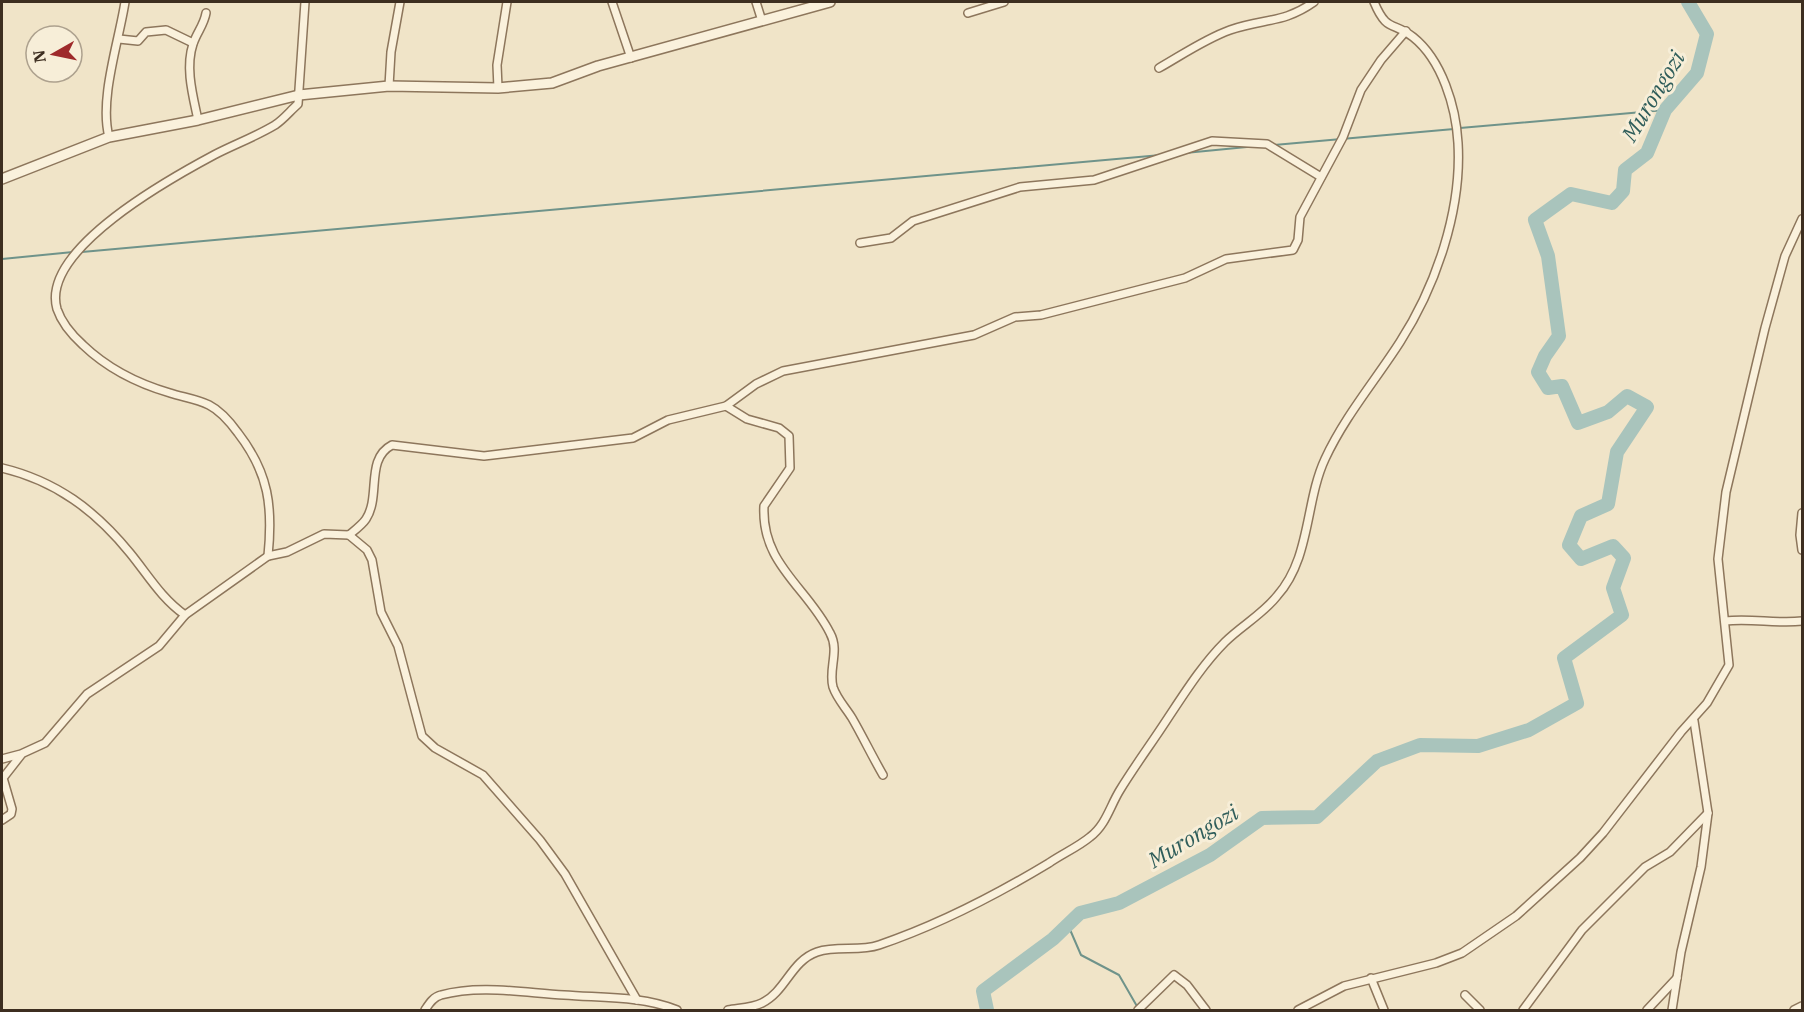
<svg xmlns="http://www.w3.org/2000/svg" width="1804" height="1012" font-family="'IBM Plex Serif',serif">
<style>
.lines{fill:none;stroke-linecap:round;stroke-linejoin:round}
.stream{stroke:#6f938a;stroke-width:2}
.river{stroke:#a9c4bc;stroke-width:14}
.minor-casing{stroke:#8d765c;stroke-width:10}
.tertiary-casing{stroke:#8d765c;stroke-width:12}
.minor{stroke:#faf1dc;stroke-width:7}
.tertiary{stroke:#faf1dc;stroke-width:9}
.labels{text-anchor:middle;stroke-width:6;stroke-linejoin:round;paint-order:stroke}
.water-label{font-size:22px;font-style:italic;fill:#2f5d5a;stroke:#f7eed8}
</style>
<rect width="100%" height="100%" fill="#f0e4c8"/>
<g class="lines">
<g class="stream">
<path d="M1460 128 1665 110"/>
<path d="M1274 145 1454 129"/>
<path d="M1185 153 1257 146"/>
<path d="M82 252 1161 155"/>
<path d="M2 259 73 252"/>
<path d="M1068 925 1081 955 1119 975 1138 1008"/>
</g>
<path class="river" d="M987 1010 983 991 1053 939 1080 913 1119 903 1210 855 1262 818 1317 817 1377 761 1420 745 1478 746 1529 730 1577 703 1564 658 1622 615 1613 588 1624 558 1613 546 1581 559 1569 545 1581 516 1608 504 1617 452 1647 407 1627 396 1608 412 1578 423 1562 386 1548 388 1538 372 1545 356 1559 336 1548 256 1535 220 1571 194 1612 203 1623 191 1625 170 1647 153 1665 110 1697 73 1707 34 1688 2"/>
<defs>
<g id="minor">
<path d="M612 2 631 58"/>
<path d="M756 2 762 21"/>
<path d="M968 13 1004 2"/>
<path d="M119 39 138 41 146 32 166 30 193 43"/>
<path d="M1159 68C1182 55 1205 39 1230 30 1264 18 1283 24 1314 2"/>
<path d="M389 86 391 52 400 2"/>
<path d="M498 88 497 65 507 2"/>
<path d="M198 120C193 96 185 68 193 44 197 32 204 25 206 13"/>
<path d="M109 137C99 99 119 41 125 2"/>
<path d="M860 243 891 238 913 221 1020 187 1094 180 1212 141 1267 144 1321 177"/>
<path d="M726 406 747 419 779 428 789 436 790 468 764 506C761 564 807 587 830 633 840 651 828 669 833 687 837 699 846 708 852 718 863 737 872 756 883 775"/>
<path d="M2 468C56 481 95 510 130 553 148 575 161 598 185 615"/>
<path d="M1802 513 1800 535 1802 550"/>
<path d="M349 535 367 550 372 560 381 612 398 646 422 736 435 748 483 775 540 840 565 874 637 1000"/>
<path d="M268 556C273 507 269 473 238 433 230 422 221 411 209 405 197 399 182 397 170 393 139 384 107 368 83 345 72 335 62 324 57 309 40 250 171 178 214 155 233 145 255 137 275 125 284 119 290 111 298 104L305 2"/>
<path d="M1725 621C1751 618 1777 624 1802 621"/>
<path d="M2 759 21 754 45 743 87 694 159 646 185 615 268 556 287 552 324 534 349 535C355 530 362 525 366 519 381 496 365 459 392 445L484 456 633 438 668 420 726 406 756 384 783 371 974 335 1015 317 1041 315 1185 278 1226 259 1293 250 1298 240 1300 217 1343 137 1361 90 1381 60 1406 31"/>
<path d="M2 820 11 814 12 809 3 778 21 755"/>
<path d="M1371 978 1384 1010"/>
<path d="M1465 995 1480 1010"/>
<path d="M425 1010C429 1004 433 997 441 995 479 984 526 993 564 995 602 998 642 996 677 1010"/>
<path d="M728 1010C739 1008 752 1008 762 1003 786 991 791 961 817 952 837 945 859 952 879 945 938 925 996 895 1049 863 1062 854 1078 847 1090 837 1106 825 1110 806 1120 790 1134 767 1151 744 1166 721 1184 694 1202 665 1225 642 1241 626 1263 614 1277 596 1311 558 1305 502 1325 459 1345 416 1375 381 1400 342 1436 286 1462 210 1458 143 1456 107 1442 60 1413 37 1393 21 1387 33 1374 2"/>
<path d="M1138 1010 1174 975 1187 985 1206 1010"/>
<path d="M1298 1010 1344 986 1436 963 1462 953 1516 916 1580 858 1603 833 1681 732 1707 703 1729 665 1718 559 1726 492 1765 328 1785 256 1802 219"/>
<path d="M1523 1010 1582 930 1645 867 1670 852 1708 813"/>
<path d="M1647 1010 1677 978"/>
<path d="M1672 1010 1681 952 1701 867 1708 813 1694 721"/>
<path d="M1794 1010 1802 1006"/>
</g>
<path id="tertiary" d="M2 179 109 137 198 120 299 95 389 86 498 88 552 83 598 66 830 2"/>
</defs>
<use href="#minor" class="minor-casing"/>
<use href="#tertiary" class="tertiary-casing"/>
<use href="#minor" class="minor"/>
<use href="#tertiary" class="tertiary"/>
</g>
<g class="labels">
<g class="water-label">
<text transform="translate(1653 96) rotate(-59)" y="8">Murongozi</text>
<text transform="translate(1193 836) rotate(-31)" y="8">Murongozi</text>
</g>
</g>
<rect width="1804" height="1012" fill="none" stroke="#3d2e20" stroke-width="6"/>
<g transform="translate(54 54) rotate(261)"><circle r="28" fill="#f7eed8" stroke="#ada18e" stroke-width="1.5"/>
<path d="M0-4.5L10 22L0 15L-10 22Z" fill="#9e2a2b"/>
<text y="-9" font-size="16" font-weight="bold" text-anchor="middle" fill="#3d2e20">N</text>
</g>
</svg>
